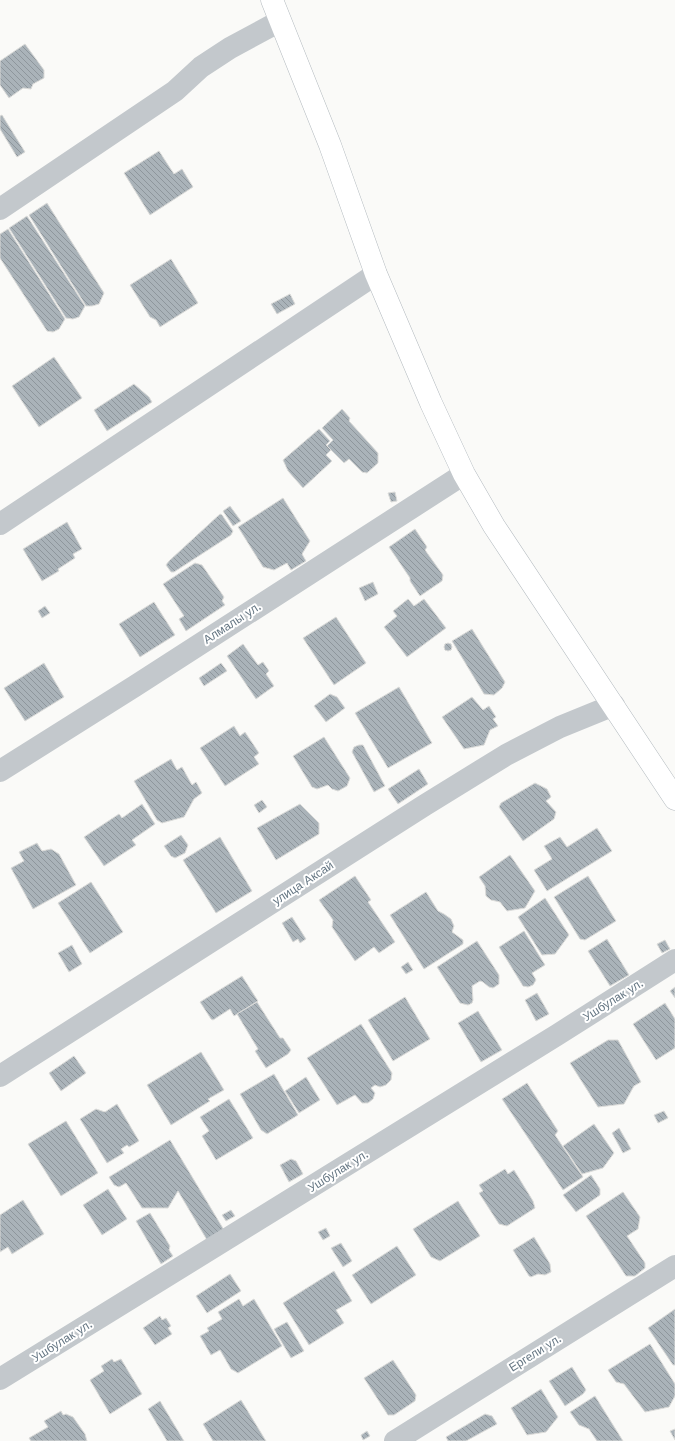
<svg xmlns="http://www.w3.org/2000/svg" width="675" height="1441" font-family="'Work Sans',sans-serif">
<style>
.building{fill:url(#building-back-hatch);stroke:#dcdcda}
.lines{fill:none;stroke-linecap:round;stroke-linejoin:round}
.secondary-casing{stroke:#b3babf;stroke-width:23}
.street{stroke:#c3c8cc;stroke-width:22}
.secondary{stroke:#fff;stroke-width:22}
.labels{text-anchor:middle;stroke-width:4;stroke-linejoin:round;paint-order:stroke}
.street-label{font-size:12px;fill:#657683;stroke:#fff}
</style>
<defs>
<pattern id="building-back-hatch" width="6" height="6" patternUnits="userSpaceOnUse"><rect width="6" height="6" fill="#aab3b9"/><path d="M-1 5l2 2M0 0l6 6M5-1l2 2" fill="none" stroke="#8e969c"/></pattern>
</defs>
<rect width="100%" height="100%" fill="#fafaf8"/>
<g class="building">
<path d="M25 44 44 70V78L33 84 31 89 23 88 9 98 0 85V61Z"/>
<path d="M2 115 25 152 17 157 0 129V116Z"/>
<path d="M159 151 174 174 182 169 193 187 150 215 124 173Z"/>
<path d="M47 203 104 293 99 304 92 306H86L29 215Z"/>
<path d="M27 216 85 306 79 317 73 319 66 318 9 228Z"/>
<path d="M8 229 65 319 59 329 53 332 47 331 0 258V234Z"/>
<path d="M171 259 198 303 160 327 156 320 150 317 130 285Z"/>
<path d="M290 294 295 304 277 314 271 304Z"/>
<path d="M54 357 82 398 39 427 12 386Z"/>
<path d="M134 384 149 397 152 402 107 431 94 410Z"/>
<path d="M342 409 350 418 349 421 378 453V463L367 473 362 472 349 459 344 463 327 446 333 440 322 428Z"/>
<path d="M319 429 330 441 326 445 331 450 326 455 332 461 303 488 288 471 283 460Z"/>
<path d="M395 492 397 501 391 502 388 493Z"/>
<path d="M283 498 310 541 302 554 306 561 291 570 287 563 274 570 263 567 238 527Z"/>
<path d="M230 506 241 521 233 526 223 511Z"/>
<path d="M220 514 222 515 233 531 231 535 174 572H171L166 565 169 561Z"/>
<path d="M67 522 82 549 73 554 75 558 58 569 59 571 42 581 23 549Z"/>
<path d="M415 529 427 547 425 550 443 575 442 581 420 596 410 581V578L389 547Z"/>
<path d="M195 563 202 565 224 597 222 601 225 605 186 631 179 619 184 616 163 584Z"/>
<path d="M373 582 378 594 365 601 359 588Z"/>
<path d="M408 599 414 606 424 599 446 628 407 657 384 627 397 616 393 611Z"/>
<path d="M154 602 175 635 140 657 119 624Z"/>
<path d="M45 606 50 613 42 618 38 611Z"/>
<path d="M336 617 366 663 334 685 303 638Z"/>
<path d="M472 629 505 682 502 688 494 695 484 694 452 641Z"/>
<circle cx="448" cy="647" r="4"/>
<path d="M243 644 258 665 263 662 269 671 266 674 274 686 256 699 227 656Z"/>
<path d="M44 663 64 697 25 721 4 688Z"/>
<path d="M221 663 227 671 204 686 199 678Z"/>
<path d="M399 687 432 743 388 768 355 713Z"/>
<path d="M330 694 337 697 345 708 326 722 314 706Z"/>
<path d="M472 697 483 710 489 706 496 717 493 719 498 726 490 730 484 745 464 749 442 717Z"/>
<path d="M234 726 240 736 245 732 259 753 254 757 259 764 225 786 200 748Z"/>
<path d="M324 737 350 778 347 786 338 791 332 789 328 785 317 789 312 787 293 756Z"/>
<path d="M359 745H363L385 786 374 792 352 752 354 747Z"/>
<path d="M171 759 177 770 182 767 192 785 196 782 202 793 194 799 184 817 162 823 157 820 134 781Z"/>
<path d="M419 769 428 784 398 804 388 789Z"/>
<path d="M535 783 547 789 551 797 546 801 556 812 554 819 523 841 499 807 501 803Z"/>
<path d="M262 800 267 807 259 813 254 805Z"/>
<path d="M142 804 155 824 132 840 136 845 104 866 84 837 119 814 122 818Z"/>
<path d="M300 804 319 823V834L276 860 257 828Z"/>
<path d="M597 828 612 851 547 891 534 870 552 859 544 846 560 837 567 847Z"/>
<path d="M181 835 188 845 185 853 175 858 171 856 164 846Z"/>
<path d="M220 837 252 891 216 913 183 860Z"/>
<path d="M37 843 42 851 51 849 59 854 76 885 33 909 11 868 24 861 19 852Z"/>
<path d="M510 855 535 891 525 908 507 911 500 902 491 900 486 896 485 886 479 877Z"/>
<path d="M355 876 371 900 368 902 395 942 379 953 374 947 355 961 332 927 333 920 319 900Z"/>
<path d="M588 876 616 921 585 940 580 939 554 897Z"/>
<path d="M91 882 123 932 90 953 58 903Z"/>
<path d="M426 892 438 911 444 914 451 919 454 926 452 932 463 940V944L424 969 390 915Z"/>
<path d="M545 898 569 935 555 954 542 955 518 917Z"/>
<path d="M292 917 306 939 300 943 298 939 293 942 282 923Z"/>
<path d="M524 931 545 965 532 973 536 980 533 985 528 987 523 986 499 947Z"/>
<path d="M607 939 629 975 610 986 588 951Z"/>
<path d="M665 940 670 949 662 953 657 944Z"/>
<path d="M477 941 499 975V984L493 988 489 987 483 982 480 981 472 986 473 1000 472 1003 468 1005 460 1003 437 967Z"/>
<path d="M72 945 82 964 69 972 58 953Z"/>
<path d="M408 962 413 970 406 974 401 967Z"/>
<path d="M242 976 258 1001 234 1016 230 1009 213 1020 211 1019 200 1002Z"/>
<path d="M675 987V998L670 991Z"/>
<path d="M537 993 549 1014 536 1021 525 1000Z"/>
<path d="M405 997 430 1039 393 1061 368 1020Z"/>
<path d="M257 1002 280 1038H283L291 1050 288 1054 266 1068 255 1051 258 1049 237 1014Z"/>
<path d="M665 1003 675 1019V1048L656 1060 633 1024Z"/>
<path d="M478 1011 502 1050 481 1062 458 1023Z"/>
<path d="M361 1024 392 1073 391 1080 386 1085 380 1087 375 1085 371 1088 375 1093 373 1099 368 1103H362L355 1095 337 1105 307 1058Z"/>
<path d="M608 1040H618L641 1082 634 1086 624 1104 598 1107 570 1063Z"/>
<path d="M201 1052 224 1090 208 1099 210 1101 171 1125 147 1085Z"/>
<path d="M74 1056 86 1073 61 1091 49 1073Z"/>
<path d="M274 1074 298 1115 267 1134 261 1130 240 1094Z"/>
<path d="M306 1077 320 1100 299 1113 285 1091Z"/>
<path d="M527 1083 558 1131 555 1135 583 1177 563 1190 502 1099Z"/>
<path d="M229 1099 253 1138 216 1160 202 1136 209 1131 200 1117Z"/>
<path d="M117 1104 139 1141 129 1147 127 1145 121 1149 124 1153 107 1163 80 1119 96 1109 105 1112Z"/>
<path d="M664 1111 668 1118 658 1123 654 1115Z"/>
<path d="M66 1121 98 1173 61 1196 28 1144Z"/>
<path d="M594 1124 614 1153 603 1168 582 1174 563 1146Z"/>
<path d="M619 1128 631 1149 623 1153 612 1133Z"/>
<path d="M170 1140 224 1230 207 1240 178 1191 168 1208H142L126 1183 119 1187 114 1185 109 1177Z"/>
<path d="M291 1159 296 1161 303 1174 289 1182 280 1165Z"/>
<path d="M505 1169 508 1174 514 1170 533 1201 535 1208 507 1226 499 1224 479 1193 483 1191 479 1185Z"/>
<path d="M591 1175 600 1189V1195L576 1212 563 1195Z"/>
<path d="M108 1189 127 1219 102 1235 83 1205Z"/>
<path d="M623 1192 640 1217 638 1229 627 1236 645 1263V1268L635 1276H626L586 1216Z"/>
<path d="M23 1200 44 1234 12 1254 8 1247 0 1252V1215Z"/>
<path d="M458 1201 480 1236 440 1261 431 1257 413 1229Z"/>
<path d="M231 1210 235 1216 226 1221 222 1215Z"/>
<path d="M150 1213 170 1246 169 1250 173 1256 161 1264 136 1221Z"/>
<path d="M326 1228 330 1236 323 1240 318 1232Z"/>
<path d="M534 1237 550 1264 551 1272 545 1275 538 1274 531 1277 529 1276 513 1250Z"/>
<path d="M341 1243 352 1261 343 1267 331 1248Z"/>
<path d="M397 1246 416 1275 371 1304 352 1275Z"/>
<path d="M334 1271 352 1301 336 1310 344 1323 309 1345 283 1303Z"/>
<path d="M230 1274 241 1291 207 1313 196 1296Z"/>
<path d="M239 1299 243 1306 254 1299 282 1346 238 1373 231 1369 220 1350 211 1355 200 1336 209 1331 207 1328 222 1319 218 1312Z"/>
<path d="M675 1309V1365H673L648 1328Z"/>
<path d="M160 1316 162 1320 166 1318 171 1326 168 1328 172 1334 155 1345 143 1328Z"/>
<path d="M287 1322 304 1351 291 1358 274 1329Z"/>
<path d="M650 1344 675 1384V1396L669 1407 645 1412 624 1384 616 1382 608 1370Z"/>
<path d="M112 1359 114 1362 121 1359 142 1394 110 1414 90 1380 104 1371 101 1366Z"/>
<path d="M393 1360 416 1395 415 1401 394 1415H388L364 1378Z"/>
<path d="M572 1367 586 1390 583 1394 565 1406 549 1381Z"/>
<path d="M541 1389 558 1417 546 1432 527 1435 511 1408Z"/>
<path d="M595 1396 623 1441H597L589 1429 579 1425 570 1412Z"/>
<path d="M241 1400 266 1441H213L203 1424Z"/>
<path d="M160 1401 184 1441H167L148 1409Z"/>
<path d="M61 1411 63 1415 66 1414 73 1417 85 1434 87 1441H31L29 1438 48 1427 44 1421Z"/>
<path d="M485 1414 492 1416 497 1424 466 1441H448L446 1437Z"/>
<path d="M675 1429V1440L670 1431Z"/>
<path d="M367 1431 370 1436 363 1440 361 1435Z"/>
</g>
<g class="lines">
<defs>
<path id="secondary" d="M272 0 330 145 376 274 431 403 464 474 494 526 675 799"/>
</defs>
<use href="#secondary" class="secondary-casing"/>
<g class="street">
<path d="M0 209 175 91 201 67 230 48 280 21"/>
<path d="M0 524 376 274"/>
<path d="M0 771 135 686 464 474"/>
<path d="M0 1076 425 805 506 755 560 727 614 705"/>
<path d="M0 1379 557 1035 675 960"/>
<path d="M395 1441 675 1266"/>
</g>
<use href="#secondary" class="secondary"/>
</g>
<g class="labels">
<g class="street-label">
<text transform="translate(232 623) rotate(-33)" y="4">Алмалы ул.</text>
<text transform="translate(303 883) rotate(-33)" y="4">улица Аксай</text>
<text transform="translate(613 1000) rotate(-32)" y="4">Ушбулак ул.</text>
<text transform="translate(338 1171) rotate(-32)" y="4">Ушбулак ул.</text>
<text transform="translate(62 1341) rotate(-32)" y="4">Ушбулак ул.</text>
<text transform="translate(535 1353) rotate(-32)" y="4">Ергели ул.</text>
</g>
</g>
</svg>
